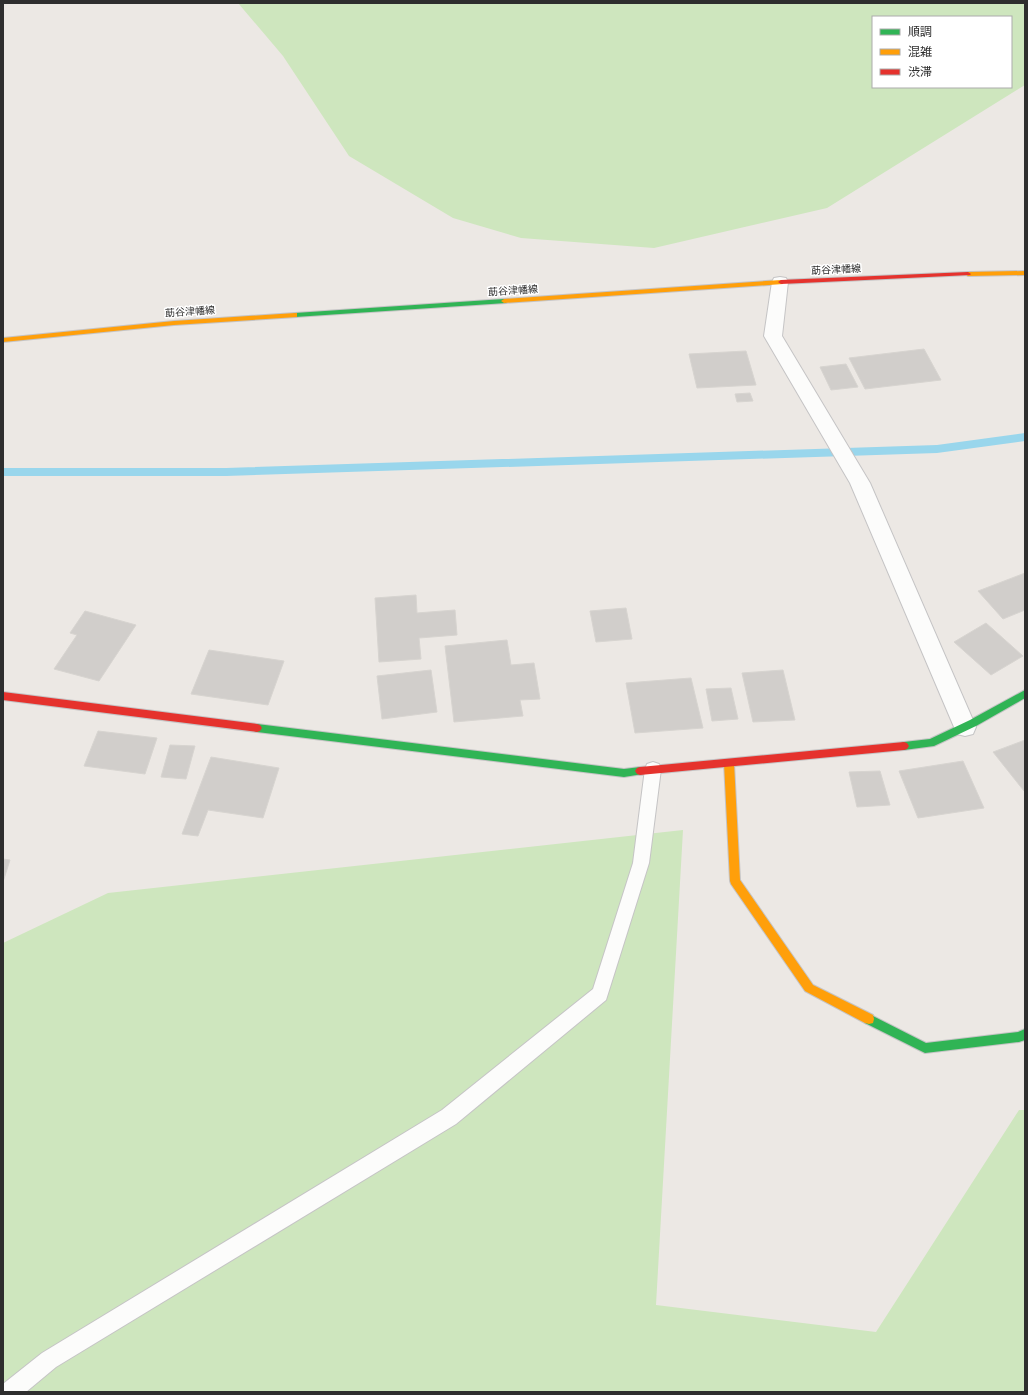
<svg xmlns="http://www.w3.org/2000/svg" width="1028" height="1395" font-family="Ubuntu,'Noto Sans JP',sans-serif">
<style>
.green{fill:#cee6be;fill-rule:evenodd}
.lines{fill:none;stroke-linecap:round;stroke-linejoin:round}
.stream{fill:#99d6ec;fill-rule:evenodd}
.building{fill:#d1cecb;stroke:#d7d4d0}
.lane-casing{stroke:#c5c4c5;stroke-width:2}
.street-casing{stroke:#c5c4c5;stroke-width:2}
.fast-casing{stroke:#c5c4c5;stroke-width:2}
.slow-casing{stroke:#c5c4c5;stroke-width:2}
.jam-casing{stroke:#c5c4c5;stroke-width:2}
.lane{fill:#fcfcfb;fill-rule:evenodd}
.street{fill:#fcfcfb;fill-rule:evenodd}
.fast{fill:#30b455;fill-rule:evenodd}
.slow{fill:#ff9f0a;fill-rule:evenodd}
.jam{fill:#e5322d;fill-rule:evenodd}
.labels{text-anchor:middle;stroke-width:3;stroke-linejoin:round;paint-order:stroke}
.far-street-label{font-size:10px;fill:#2e2e2e;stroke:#fff}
</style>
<rect width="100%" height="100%" fill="#ece8e4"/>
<g class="green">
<path d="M238 3H1025V85L827 208 654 248 521 238 453 218 349 156 283 56ZM873 17H1011V87H873Z"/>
<path d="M683 830 656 1305 876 1332 1019 1110H1025V1392H3V943L108 893Z"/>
</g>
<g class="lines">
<path class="stream" d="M1025 433V441L937 453 226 476H3V468H226L937 445Z"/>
</g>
<g class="building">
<path d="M924 349 941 380 865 389 849 358Z"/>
<path d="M746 351 756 385 697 388 689 354Z"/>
<path d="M846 364 858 387 831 390 820 367Z"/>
<path d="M750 393 753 401 737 402 735 394Z"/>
<path d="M1025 573V610L1003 619 978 591Z"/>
<path d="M416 595 417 613 455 610 457 635 419 638 421 659 379 662 375 598Z"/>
<path d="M626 608 632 639 596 642 590 611Z"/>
<path d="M85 611 136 625 99 681 54 669 77 635 70 633Z"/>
<path d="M986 623 1023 656 991 675 954 642Z"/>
<path d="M507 640 511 665 534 663 540 699 520 700 523 716 454 722 445 646Z"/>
<path d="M209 650 284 661 268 705 191 694Z"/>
<path d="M431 670 437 712 382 719 377 676Z"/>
<path d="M783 670 795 720 753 722 742 673Z"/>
<path d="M691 678 703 728 635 733 626 683Z"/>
<path d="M731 688 738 719 712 721 706 689Z"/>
<path d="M98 731 157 738 145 774 84 766Z"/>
<path d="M1025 740V791H1024L993 752Z"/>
<path d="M170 745 195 746 186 779 161 777Z"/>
<path d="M211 757 279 768 263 818 208 810 198 836 182 834Z"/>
<path d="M963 761 984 808 918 818 899 771Z"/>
<path d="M880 771 890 805 857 807 849 772Z"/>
<path d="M3 859 10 860 3 882Z"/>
</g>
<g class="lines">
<defs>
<path id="lane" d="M653 762 659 764 661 769 649 863 606 1000 456 1124 56 1367 26 1392H3V1384L42 1353 442 1110 593 989 633 863 645 769 647 764Z"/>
<path id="street" d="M780 277 786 278 788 282 782 336 870 483 976 727 973 734 965 736 957 734 850 483 764 336 772 282 774 278Z"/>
<g id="fast">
<path d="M504 299 507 301 506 303 295 317 291 315 295 313Z"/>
<path d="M1025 690V698L976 726 934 746 904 750 901 749 899 746 901 743 904 742 930 739 970 720Z"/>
<path d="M257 724 624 769 640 767 643 768 645 771 643 774 624 777 257 732 254 731 252 728 254 725Z"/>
<path d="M869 1014 926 1043 1018 1032 1025 1029V1040L1019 1042 925 1053 865 1023 864 1019 865 1015Z"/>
</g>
<g id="slow">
<path d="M1025 271V275L968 276 965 274 968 272Z"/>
<path d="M781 280H783V284L504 303 501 301 504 299Z"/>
<path d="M295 313H297V317L174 325 3 342V338L174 321Z"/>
<path d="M729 759 732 760 734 763 740 880 813 985 873 1015 874 1019 873 1023 869 1024 865 1023 805 991 731 884 730 881 724 763 726 760Z"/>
</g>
<g id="jam">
<path d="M968 272 971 274 970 275 781 284 778 282 781 280Z"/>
<path d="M3 692 257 724 260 725 262 728 260 731 257 732 3 700Z"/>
<path d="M904 742 907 743 909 746 907 749 904 750 640 775 637 774 635 771 637 768 640 767Z"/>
</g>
</defs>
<use href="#lane" class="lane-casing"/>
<use href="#street" class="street-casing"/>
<use href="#fast" class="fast-casing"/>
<use href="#slow" class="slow-casing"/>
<use href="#jam" class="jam-casing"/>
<use href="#lane" class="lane"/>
<use href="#street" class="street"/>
<use href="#fast" class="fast"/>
<use href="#slow" class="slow"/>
<use href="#jam" class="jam"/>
</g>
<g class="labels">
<g class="far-street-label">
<text transform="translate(836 269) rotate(-3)" y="4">莇谷津幡線</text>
<text transform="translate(513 290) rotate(-4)" y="4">莇谷津幡線</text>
<text transform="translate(190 311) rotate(-4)" y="4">莇谷津幡線</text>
</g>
</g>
<rect width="1028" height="1395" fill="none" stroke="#2e2e2e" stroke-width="8"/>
<rect x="872" y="16" width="140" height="72" fill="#ffffff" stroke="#ababab"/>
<rect x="880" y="29" width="20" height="6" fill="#30b455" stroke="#ababab"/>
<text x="908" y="36" font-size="12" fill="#2e2e2e">順調</text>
<rect x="880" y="49" width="20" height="6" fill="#ff9f0a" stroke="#ababab"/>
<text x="908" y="56" font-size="12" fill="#2e2e2e">混雑</text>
<rect x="880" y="69" width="20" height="6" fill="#e5322d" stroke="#ababab"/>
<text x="908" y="76" font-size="12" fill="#2e2e2e">渋滞</text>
</svg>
